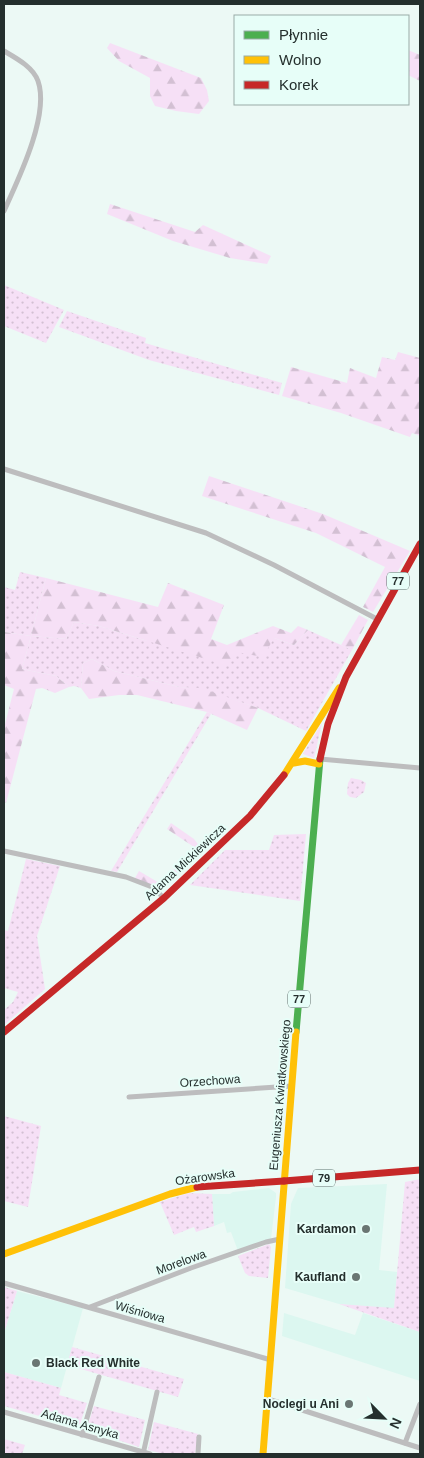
<svg xmlns="http://www.w3.org/2000/svg" width="424" height="1458" font-family="Arial,sans-serif">
<style>
.built{fill:#dcf7f0}
.grass{fill:url(#grass-dots)}
.forest{fill:url(#forest-firs)}
.lines{fill:none;stroke-linecap:round;stroke-linejoin:round}
.street{stroke:#bdbdbe;stroke-width:5}
.fast{stroke:#4caf50;stroke-width:7}
.slow{stroke:#ffc107;stroke-width:7}
.jam{stroke:#c62828;stroke-width:7}
.poi-dot{fill:#6a7673;stroke:#e7fef8;stroke-width:2}
.labels{text-anchor:middle;stroke-width:4;stroke-linejoin:round;paint-order:stroke}
.shield{fill:#e7fef8;stroke:#5e6d6a;stroke-width:1}
.shield-label{font-size:11px;font-weight:bold;fill:#242f2d}
.street-label{font-size:12px;fill:#242f2d;stroke:#e7fef8}
.poi-label{font-size:12px;font-weight:bold;fill:#242f2d;stroke:#e7fef8;text-anchor:end}
</style>
<defs>
<pattern id="grass-dots" width="8" height="8" patternUnits="userSpaceOnUse" patternTransform="scale(1.25)"><rect width="8" height="8" fill="#f6e0f6"/><path d="M2 2h.1M6 6h.1" fill="none" stroke="#d3c0d3" stroke-width="1.8" stroke-linecap="round"/></pattern>
<pattern id="forest-firs" width="22" height="20" patternUnits="userSpaceOnUse" patternTransform="scale(1.25)"><rect width="22" height="20" fill="#f6e0f6"/><path d="M5 1l3.5 6h-7zM16 11l3.5 6h-7z" fill="#d3c0d3"/></pattern>
</defs>
<rect width="100%" height="100%" fill="#ecf9f5"/>
<g class="built">
<path d="M387 1184 379 1270 397 1272 394 1309 339 1304 285 1288 291 1204 298 1188Z"/>
<path d="M269 1188 276 1193V1197L271 1239 238 1251 231 1232 227 1233 224 1222 214 1226 212 1194H230L233 1192Z"/>
<path d="M17 1291 83 1308 61 1388 4 1372V1333Z"/>
<path d="M284 1313 355 1335 363 1313 420 1332V1381L282 1336Z"/>
</g>
<g class="grass">
<path d="M4 285 64 310 46 343 4 326Z"/>
<path d="M67 311 146 338 145 343 282 383 279 395 149 360 59 327Z"/>
<path d="M20 572 46 578 31 636 66 639 74 622 99 626 144 640 237 652 274 638 294 645 308 630 352 650 306 731 258 708 201 689 179 687 114 671 92 659 83 663 81 688 74 686 69 687 56 676 22 669 31 636 4 632V587L15 590Z"/>
<path d="M207 712 211 714 117 872 111 871Z"/>
<path d="M322 723 314 758 303 754Z"/>
<path d="M351 778 361 780 366 783 364 792 356 798 350 797 347 794 348 783Z"/>
<path d="M306 834 300 901 190 885 225 850H269L274 835Z"/>
<path d="M26 859 60 866 37 936 45 989 4 1025V1010L13 1002 18 992 4 988V930L8 931Z"/>
<path d="M4 1116 41 1126 28 1207 4 1201Z"/>
<path d="M420 1179V1332L339 1304 394 1308 405 1182Z"/>
<path d="M189 1193 212 1194 214 1226 196 1232 194 1227 174 1235 160 1202Z"/>
<path d="M269 1244 271 1247 268 1278 249 1276 245 1273 238 1256Z"/>
<path d="M4 1287 17 1291 4 1333Z"/>
<path d="M72 1347 184 1379 178 1397 67 1365Z"/>
<path d="M4 1372 61 1388 59 1395 87 1403 80 1424 75 1426 4 1406Z"/>
<path d="M94 1406 145 1420 139 1447 88 1430 87 1428Z"/>
<path d="M154 1422 198 1434 195 1454H164L148 1450Z"/>
<path d="M4 1439 25 1445 22 1454H4Z"/>
</g>
<g class="forest">
<path d="M110 43 201 78 207 90 209 101 199 114 176 111 155 106 150 96V78L119 61 107 48Z"/>
<path d="M408 50 420 55V81L408 75Z"/>
<path d="M110 204 195 232 203 225 271 256 267 264 230 258 173 241 107 214Z"/>
<path d="M398 352 420 358V436L412 433 410 437 341 413 282 396 291 367 347 383 350 368 376 378 382 357 395 360Z"/>
<path d="M209 476 323 514 410 551 373 612 363 607 385 567 316 533 202 496Z"/>
<path d="M46 578 158 607 168 583 224 605 211 639 227 645 273 626 291 633 298 626 308 630 294 645 274 638 263 657 237 652 225 665 99 626 74 622 66 639 31 636 22 669 56 676 69 687 55 693 42 688 36 689 6 803 4 801V728L14 689 4 685V632L31 636Z"/>
<path d="M359 615 368 620 352 650 341 645Z"/>
<path d="M92 659 114 671 179 687 201 688 258 708 247 730 207 712 137 695H119L89 699 81 688 83 663Z"/>
<path d="M171 823 194 839 203 851 160 892 135 878 139 871 161 884 194 847 167 829Z"/>
</g>
<g class="lines">
<g class="street">
<path d="M4 51C16 58 33 67 38 81 50 115 18 180 4 211"/>
<path d="M4 469 206 533 274 565 377 619"/>
<path d="M320 759 420 768"/>
<path d="M4 851 126 877 152 887 164 898"/>
<path d="M129 1097 292 1086"/>
<path d="M4 1283 271 1360"/>
<path d="M90 1307 191 1268 266 1242 280 1239"/>
<path d="M268 1399 420 1448"/>
<path d="M4 1412 150 1454"/>
<path d="M82 1435 99 1377"/>
<path d="M405 1443 420 1404"/>
<path d="M143 1454 157 1392"/>
<path d="M198 1454 199 1437"/>
</g>
<path class="fast" d="M296 1032 320 759"/>
<g class="slow">
<path d="M294 763 305 761 319 764"/>
<path d="M284 775 339 688"/>
<path d="M4 1254 170 1194 197 1187"/>
<path d="M263 1454 296 1032"/>
</g>
<g class="jam">
<path d="M320 759 328 724 346 677 420 544"/>
<path d="M4 1032 164 898 250 816 284 775"/>
<path d="M284 1181 420 1170"/>
<path d="M197 1187 284 1181"/>
</g>
</g>
<g class="poi-dot">
<circle cx="366" cy="1229" r="5"/>
<circle cx="356" cy="1277" r="5"/>
<circle cx="36" cy="1363" r="5"/>
<circle cx="349" cy="1404" r="5"/>
</g>
<g class="labels">
<g class="shield">
<rect x="387" y="572.5" width="22" height="17" rx="4"/>
<rect x="288" y="990.5" width="22" height="17" rx="4"/>
<rect x="313" y="1169.5" width="22" height="17" rx="4"/>
</g>
<g class="shield-label">
<text x="398" y="585">77</text>
<text x="299" y="1003">77</text>
<text x="324" y="1182">79</text>
</g>
<g class="street-label">
<text transform="translate(185 862) rotate(-43)" y="4">Adama Mickiewicza</text>
<text transform="translate(210 1081) rotate(-4)" y="4">Orzechowa</text>
<text transform="translate(280 1095) rotate(-85)" y="4">Eugeniusza Kwiatkowskiego</text>
<text transform="translate(205 1177) rotate(-8)" y="4">Ożarowska</text>
<text transform="translate(181 1262) rotate(-20)" y="4">Morelowa</text>
<text transform="translate(140 1312) rotate(16)" y="4">Wiśniowa</text>
<text transform="translate(80 1424) rotate(16)" y="4">Adama Asnyka</text>
</g>
<g class="poi-label">
<text x="356" y="1233">Kardamon</text>
<text x="346" y="1281">Kaufland</text>
<text x="46" y="1367" text-anchor="start">Black Red White</text>
<text x="339" y="1408">Noclegi u Ani</text>
</g>
</g>
<rect width="424" height="1458" fill="none" stroke="#242f2d" stroke-width="10"/>
<rect x="234" y="15" width="175" height="90" fill="#e7fef8" stroke="#99aba7"/>
<rect x="244" y="31" width="25" height="8" fill="#4caf50" stroke="#99aba7"/>
<text x="279" y="40" font-size="15" fill="#242f2d">Płynnie</text>
<rect x="244" y="56" width="25" height="8" fill="#ffc107" stroke="#99aba7"/>
<text x="279" y="65" font-size="15" fill="#242f2d">Wolno</text>
<rect x="244" y="81" width="25" height="8" fill="#c62828" stroke="#99aba7"/>
<text x="279" y="90" font-size="15" fill="#242f2d">Korek</text>
<g transform="translate(384 1418) rotate(114)" stroke="#e7fef8" stroke-width="4" paint-order="stroke">
<path d="M0-4L9 19L0 12L-9 19Z" fill="#242f2d"/>
<text y="-8" font-size="14" font-weight="bold" text-anchor="middle" fill="#242f2d">N</text>
</g>
</svg>
